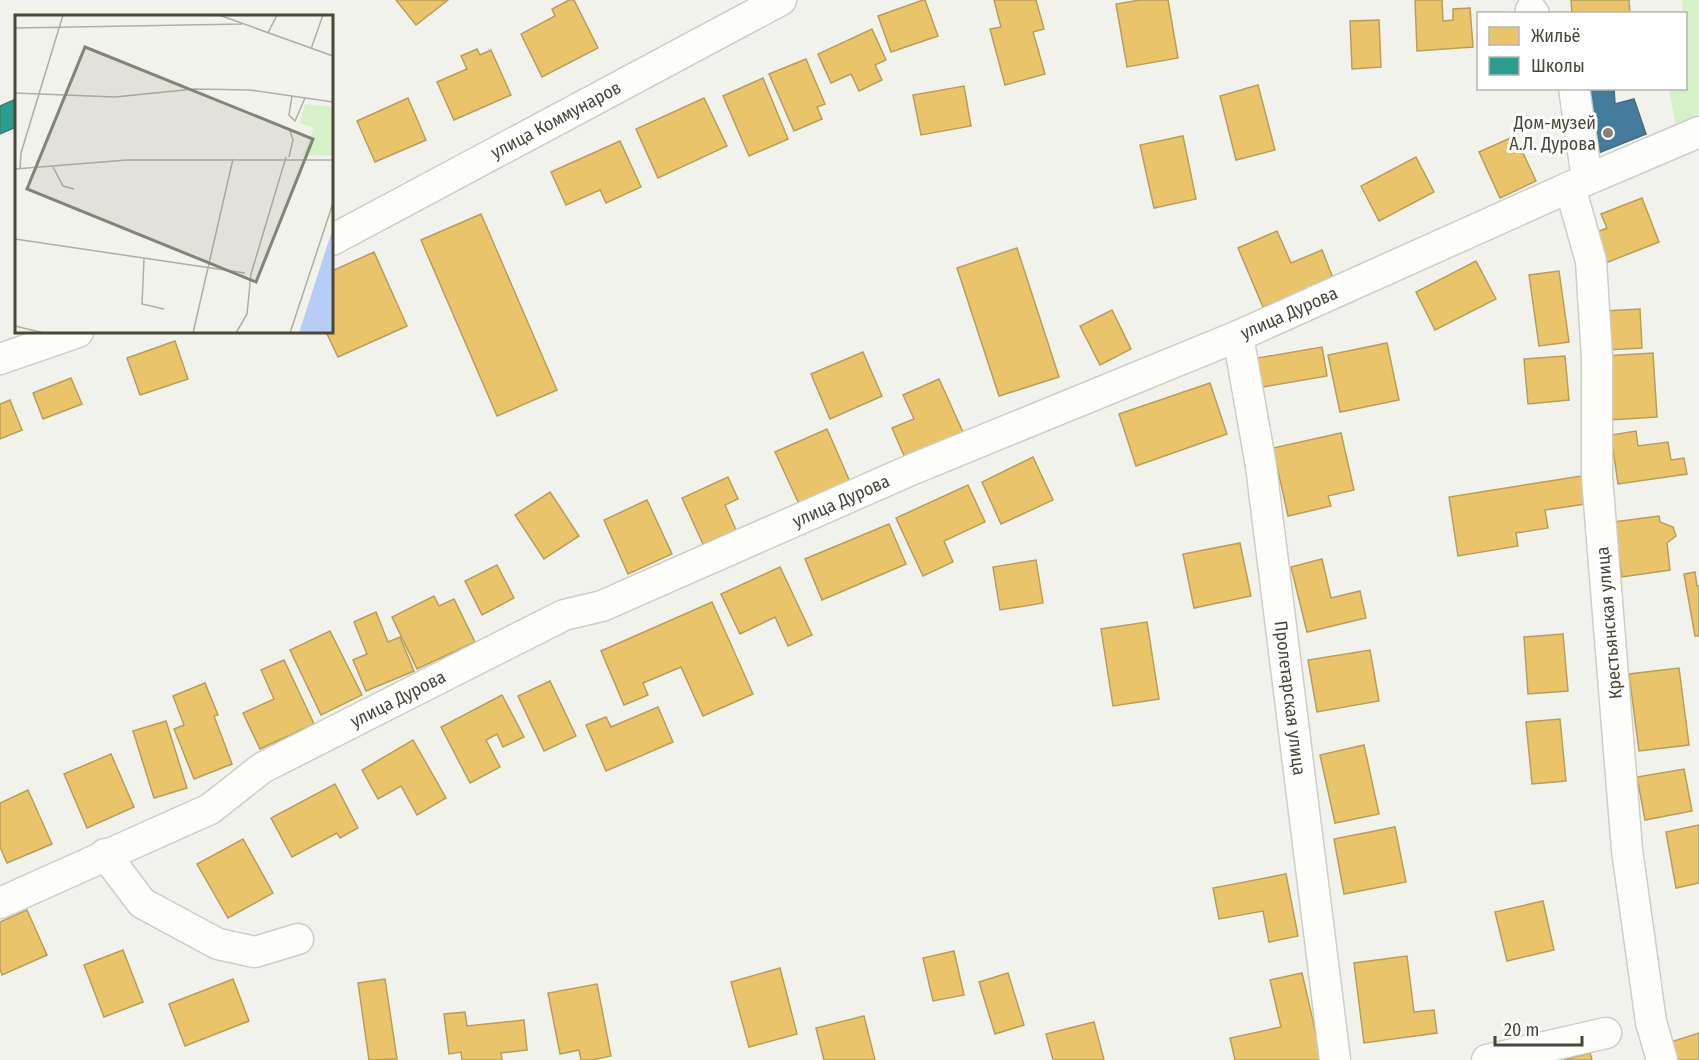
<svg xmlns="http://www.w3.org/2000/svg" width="1699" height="1060" font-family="'Fira Sans Condensed',sans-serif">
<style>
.green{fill:#d6f0c9}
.homes{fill:#e9c46a;stroke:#b99e5a;stroke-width:1.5}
.schools{fill:#2a9d8f;stroke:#348374;stroke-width:1.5}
.public{fill:#457b9d;stroke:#466b7e;stroke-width:1.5}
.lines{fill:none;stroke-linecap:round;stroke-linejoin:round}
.minor-casing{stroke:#cecdc6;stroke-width:33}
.minor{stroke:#fdfdfc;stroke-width:30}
.poi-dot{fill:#858376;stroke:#fff;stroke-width:2}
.labels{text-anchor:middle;stroke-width:6;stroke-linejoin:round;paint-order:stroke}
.street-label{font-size:18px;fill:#4a4736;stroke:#fff}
.poi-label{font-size:18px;fill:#4a4736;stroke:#fff;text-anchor:end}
.inset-road{fill:none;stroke:#afaea3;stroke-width:1.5}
.view{fill:#858376;fill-opacity:0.15;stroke:#858376;stroke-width:3}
.inset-edge{fill:none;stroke:#4a4736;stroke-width:3}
</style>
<rect width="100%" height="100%" fill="#f2f2ec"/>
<path class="green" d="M1682 0H1699V114L1676 126 1669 89 1686 88V14L1683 13Z"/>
<g class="homes">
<path d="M396 0H448L416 25Z"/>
<path d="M569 0H574L598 48 542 77 521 34 555 16 552 9Z"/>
<path d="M923 0H925L938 36 891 52 878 16Z"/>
<path d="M994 0H1036L1044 29 1033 32 1045 74 1005 85 990 29 1001 27Z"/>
<path d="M1140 0H1168L1178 58 1127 67 1116 4Z"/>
<path d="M1415 0H1442L1443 21 1453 20V9L1470 8 1473 47 1417 51Z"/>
<path d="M1571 0H1629L1630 14H1572Z"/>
<path d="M1379 20 1381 67 1352 69 1350 21Z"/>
<path d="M872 29 886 60 875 65 882 80 859 91 851 74 831 83 818 54Z"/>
<path d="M477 49 480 55 491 50 511 95 454 120 437 82 467 69 461 56Z"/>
<path d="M806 59 825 104 817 107 822 119 794 131 769 74Z"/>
<path d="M763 78 788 139 749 156 723 96Z"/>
<path d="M1258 85 1275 150 1236 160 1220 96Z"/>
<path d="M964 86 971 126 921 135 913 95Z"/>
<path d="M408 98 426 140 375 162 357 121Z"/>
<path d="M704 98 727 146 658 178 636 129Z"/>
<path d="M1183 136 1196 199 1154 208 1140 145Z"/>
<path d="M1515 136 1536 181 1500 198 1479 152Z"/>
<path d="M620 141 641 187 606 203 600 190 566 205 551 172Z"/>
<path d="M1416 157 1434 192 1379 221 1361 186Z"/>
<path d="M1642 198 1659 242 1603 264 1592 234 1607 228 1601 214Z"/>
<path d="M481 214 557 390 497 416 421 240Z"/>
<path d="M1277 231 1291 263 1322 250 1333 278 1263 307 1238 248Z"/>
<path d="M1017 248 1059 377 999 396 957 268Z"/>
<path d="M374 252 407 326 338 357 326 332H332V271Z"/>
<path d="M1476 261 1496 299 1435 330 1416 292Z"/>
<path d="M1559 271 1569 342 1539 346 1529 275Z"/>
<path d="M1640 309 1642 348 1606 350 1604 311Z"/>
<path d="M1112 310 1131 349 1100 365 1080 326Z"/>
<path d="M175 341 188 379 140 395 127 358Z"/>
<path d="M1387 343 1399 400 1340 412 1328 355Z"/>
<path d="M1322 347 1327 376 1257 388 1252 359Z"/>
<path d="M863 352 882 396 830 419 811 374Z"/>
<path d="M1653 353 1657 417 1609 420 1605 356Z"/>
<path d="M1565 356 1569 400 1528 404 1524 359Z"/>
<path d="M71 378 82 404 43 419 33 393Z"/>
<path d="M939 379 963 432 905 458 892 428 914 419 903 395Z"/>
<path d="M1210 383 1227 434 1136 466 1119 414Z"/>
<path d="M10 400 22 430 0 439V404Z"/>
<path d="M827 429 851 484 800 506 775 452Z"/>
<path d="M1636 431 1638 446 1668 442 1671 460 1684 458 1687 474 1618 484 1611 435Z"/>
<path d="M1341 433 1354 490 1328 496 1331 506 1288 516 1273 448Z"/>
<path d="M1033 457 1053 500 1001 524 982 482Z"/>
<path d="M1581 476 1585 504 1545 510 1548 528 1516 533 1518 546 1458 556 1449 497Z"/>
<path d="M728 477 738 499 725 505 736 530 703 544 682 498Z"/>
<path d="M968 485 985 522 944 541 953 562 923 576 896 518Z"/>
<path d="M550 492 579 536 544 559 515 515Z"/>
<path d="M647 500 672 554 628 574 604 520Z"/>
<path d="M1659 516 1660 522 1673 527 1676 536 1667 543 1670 570 1622 577 1614 522Z"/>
<path d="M889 524 906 564 822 600 805 559Z"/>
<path d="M1240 543 1251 596 1194 608 1183 554Z"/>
<path d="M1322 559 1331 598 1360 591 1366 618 1307 632 1291 567Z"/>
<path d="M1036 560 1043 603 1000 610 993 567Z"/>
<path d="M497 565 514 598 482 615 465 581Z"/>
<path d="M780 567 812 635 788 646 775 617 740 634 721 594Z"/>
<path d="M1695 572 1697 586H1699V636H1695L1684 574Z"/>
<path d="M434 596 439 606 454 599 475 642 417 669 392 617Z"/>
<path d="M712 602 753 694 703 716 681 667 643 683 648 695 624 705 601 651Z"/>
<path d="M376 612 388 642 400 637 414 671 366 691 353 660 367 654 354 622Z"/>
<path d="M1147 622 1159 699 1113 706 1101 629Z"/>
<path d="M330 631 362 695 321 715 290 650Z"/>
<path d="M1563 634 1568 691 1528 694 1524 637Z"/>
<path d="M1370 650 1379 701 1317 712 1308 660Z"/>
<path d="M284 660 314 724 260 749 243 713 274 699 261 670Z"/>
<path d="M1679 668 1689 745 1639 751 1629 674Z"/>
<path d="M550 681 576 736 544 751 518 696Z"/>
<path d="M205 683 218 715 214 716 232 764 194 779 174 729 184 725 173 696Z"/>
<path d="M502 695 524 737 503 747 497 734 486 740 500 767 470 783 441 727Z"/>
<path d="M658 707 673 742 606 771 586 725 606 717 611 727Z"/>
<path d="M1560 719 1566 781 1532 784 1526 722Z"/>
<path d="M166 721 187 788 154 798 133 731Z"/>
<path d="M413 740 446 798 417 815 401 786 378 799 362 770Z"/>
<path d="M1364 745 1379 814 1335 823 1320 755Z"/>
<path d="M111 754 134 807 87 828 64 774Z"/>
<path d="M1684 769 1692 811 1645 820 1637 777Z"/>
<path d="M335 784 358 828 340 838 337 833 292 857 271 818Z"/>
<path d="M28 790 52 844 7 863 0 847V803Z"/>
<path d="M1699 825V883L1676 888 1666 832Z"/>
<path d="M1395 827 1406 882 1344 894 1334 839Z"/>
<path d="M243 839 273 893 228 918 197 864Z"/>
<path d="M1286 874 1298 936 1269 942 1263 911 1219 919 1213 888Z"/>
<path d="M1543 901 1554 950 1507 961 1495 912Z"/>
<path d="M27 910 47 955 2 975 0 969V922Z"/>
<path d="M123 950 143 1002 104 1017 84 965Z"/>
<path d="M954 951 964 995 933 1001 923 958Z"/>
<path d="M1407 956 1414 1012 1434 1010 1437 1033 1364 1043 1354 963Z"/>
<path d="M780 968 797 1034 749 1047 731 982Z"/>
<path d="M1008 973 1024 1025 995 1034 979 982Z"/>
<path d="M1302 973 1322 1060H1235L1230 1038 1281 1027 1270 980Z"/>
<path d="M233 979 249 1021 185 1046 169 1004Z"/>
<path d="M385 979 397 1059 369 1060 358 983Z"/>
<path d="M597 984 611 1056 592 1060H581L579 1050 560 1054 548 993Z"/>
<path d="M465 1012 467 1026 524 1020 527 1050 501 1053 502 1060H462L461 1052 449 1054 444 1014Z"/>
<path d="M864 1016 875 1060H824L816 1028Z"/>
<path d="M1094 1022 1104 1060H1053L1046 1034Z"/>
<path d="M1699 1033V1060H1674L1668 1043Z"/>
<path d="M1590 1053 1592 1060H1564Z"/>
</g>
<path class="schools" d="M16 99V127L0 134V106Z"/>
<path class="public" d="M1582 88H1614L1615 104 1634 99 1646 134 1591 156Z"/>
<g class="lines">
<defs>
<g id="minor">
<path d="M1531 10 1534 14"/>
<path d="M1574 88 1587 179"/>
<path d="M1570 187 1591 261 1597 358V477L1627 850 1651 1022 1662 1060"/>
<path d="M332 240 781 0"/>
<path d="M1238 336 1261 466 1335 1060"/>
<path d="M0 359 78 332"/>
<path d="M105 854 142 903 218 944 255 952 298 939"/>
<path d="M0 903 210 809 262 768 564 615 602 606 913 469 1238 336 1570 187 1699 132"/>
<path d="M1487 1060 1606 1033"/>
</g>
</defs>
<use href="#minor" class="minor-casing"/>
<use href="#minor" class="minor"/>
</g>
<circle class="poi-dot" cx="1608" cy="133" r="6"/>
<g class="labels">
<g class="street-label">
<text transform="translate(556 120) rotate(-28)" y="6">улица Коммунаров</text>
<text transform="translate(1289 313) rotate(-24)" y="6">улица Дурова</text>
<text transform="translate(841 501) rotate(-24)" y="6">улица Дурова</text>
<text transform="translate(1609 623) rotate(-95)" y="6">Крестьянская улица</text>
<text transform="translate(1290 698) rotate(83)" y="6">Пролетарская улица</text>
<text transform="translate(398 699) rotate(-27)" y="6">улица Дурова</text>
</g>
<g class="poi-label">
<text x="1596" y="129">Дом-музей<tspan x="1596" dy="21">А.Л. Дурова</tspan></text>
</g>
</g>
<g transform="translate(15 15)">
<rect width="318" height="318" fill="#f2f2ec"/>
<path d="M290 89 318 92V141L288 140 299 113 285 108Z" fill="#d6f0c9"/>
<path d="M318 213V318H284L312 231Z" fill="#b7cdf5"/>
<path class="inset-road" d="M204 0 318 41M1 13 227 9M253 18 262 0M296 34 308 0M0 78 100 82 179 74 235 75 318 87M277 81 274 100 280 106 290 83M274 142 278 125 275 116M38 152 48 171 59 174M0 154 112 145H318M5 154 6 138 48 0M0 224 230 258M129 244 127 289 149 294M0 311 29 318M178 318 218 144M221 318 232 299 236 259 271 142M275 318 318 188"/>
<path class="view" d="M70 32 298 124 241 267 12 174Z"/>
<rect width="318" height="318" class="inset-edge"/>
</g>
<rect x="1477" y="12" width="210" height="78" fill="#ffffff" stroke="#b7b5af" stroke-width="1.5"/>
<rect x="1489" y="27" width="30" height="18" fill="#e9c46a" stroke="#b7b5af" stroke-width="1.5"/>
<text x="1531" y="42" font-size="18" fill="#4a4736">Жильё</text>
<rect x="1489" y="57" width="30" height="18" fill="#2a9d8f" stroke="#b7b5af" stroke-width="1.5"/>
<text x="1531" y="72" font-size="18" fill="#4a4736">Школы</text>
<path d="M1495 1036v9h87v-9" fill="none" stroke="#4a4736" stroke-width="3"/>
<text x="1504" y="1036" font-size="18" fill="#4a4736" stroke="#ffffff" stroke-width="4.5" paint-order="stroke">20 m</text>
</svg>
